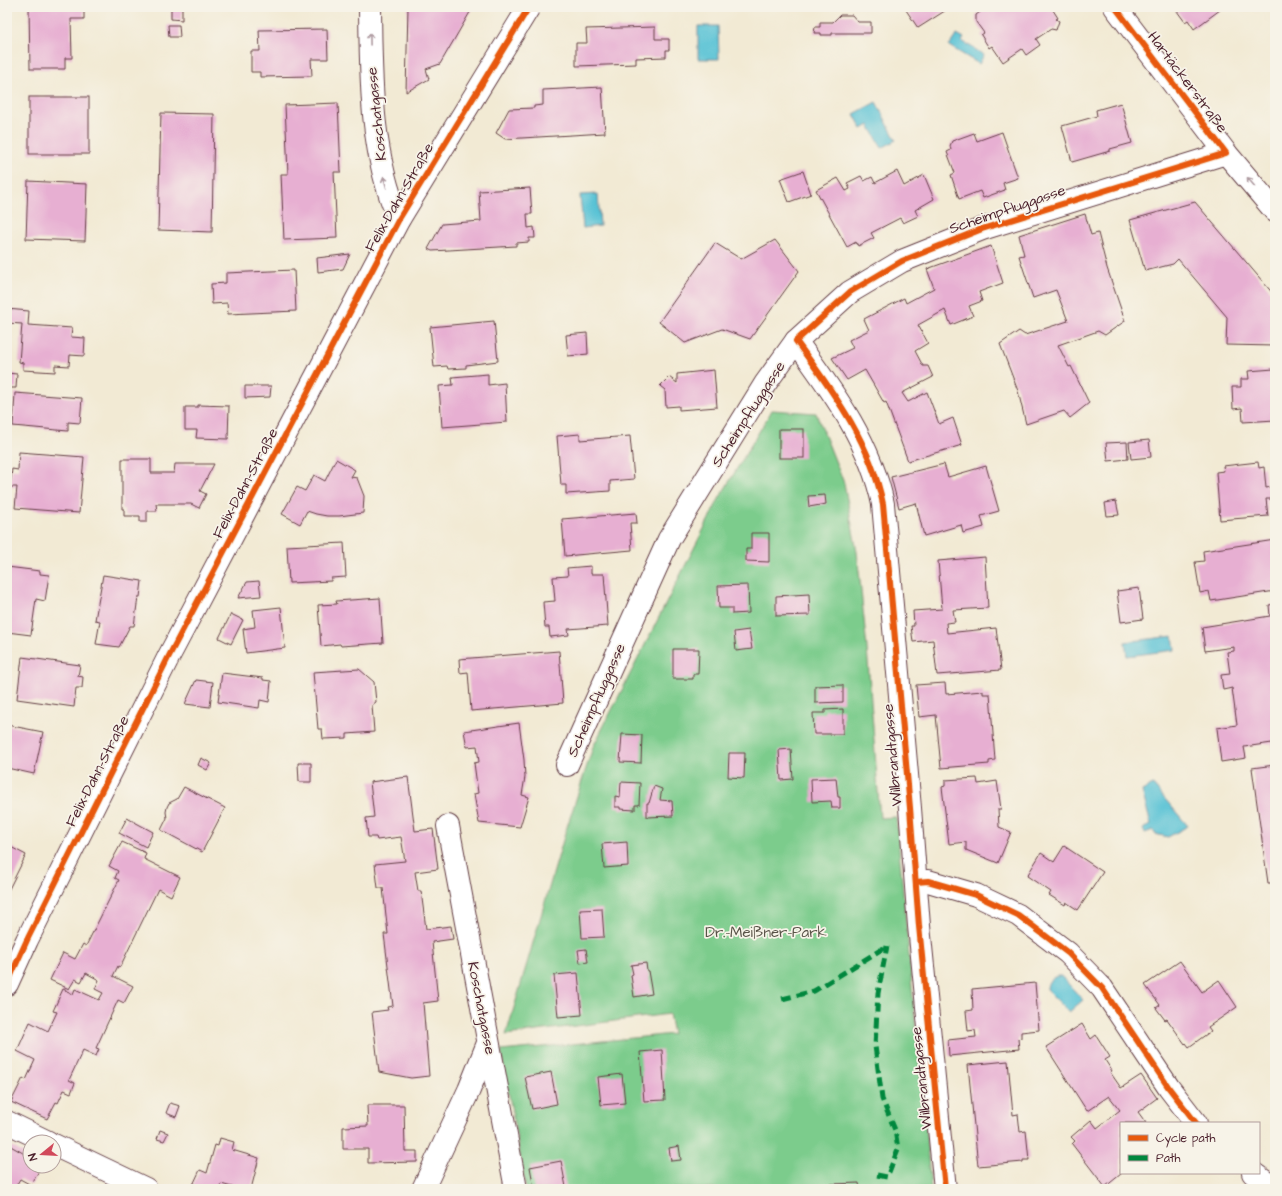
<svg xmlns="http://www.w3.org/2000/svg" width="1282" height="1196" font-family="'Architects Daughter',sans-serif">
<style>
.green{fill:#7ccc8c;stroke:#63765c}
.water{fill:#59c2d5;stroke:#527080}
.building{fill:#e7afd2}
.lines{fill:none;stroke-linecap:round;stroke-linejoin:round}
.minor-casing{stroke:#633d44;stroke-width:24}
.tertiary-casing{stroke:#633d44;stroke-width:24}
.minor{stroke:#fff;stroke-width:22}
.tertiary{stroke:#fff;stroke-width:22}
.quiet{stroke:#00873e;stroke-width:5;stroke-dasharray:10 5;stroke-linecap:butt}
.cycleway-casing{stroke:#f7f3e8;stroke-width:8}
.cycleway{stroke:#e8590c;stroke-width:6}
.oneway{stroke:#ae9aa0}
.labels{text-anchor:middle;stroke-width:3.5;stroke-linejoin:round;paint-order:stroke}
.street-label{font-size:15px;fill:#4a1f2b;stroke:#f7f3e8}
.park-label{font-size:15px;fill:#595348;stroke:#f7f3e8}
</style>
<rect width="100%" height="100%" fill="#f7f3e8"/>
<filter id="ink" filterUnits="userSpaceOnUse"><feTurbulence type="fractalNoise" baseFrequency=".025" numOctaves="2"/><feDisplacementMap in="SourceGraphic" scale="8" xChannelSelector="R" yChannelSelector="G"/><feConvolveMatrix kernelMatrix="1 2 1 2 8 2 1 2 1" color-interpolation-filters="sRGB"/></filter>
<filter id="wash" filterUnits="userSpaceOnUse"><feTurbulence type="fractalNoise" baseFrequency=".012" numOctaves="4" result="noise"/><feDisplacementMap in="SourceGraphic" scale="16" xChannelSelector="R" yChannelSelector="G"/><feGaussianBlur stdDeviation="0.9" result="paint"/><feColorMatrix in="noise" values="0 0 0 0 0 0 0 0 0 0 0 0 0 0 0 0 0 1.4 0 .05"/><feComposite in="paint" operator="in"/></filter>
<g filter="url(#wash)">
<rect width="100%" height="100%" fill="#f2ead4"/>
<path class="green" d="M772 410 816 413 844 483 857 552 867 648 880 818 896 817 931 1189H526L501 1051 673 1034 669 1014 506 1035 566 830 593 747 720 497Z"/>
<g class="water">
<path d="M698 26H718L719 59H698Z"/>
<path d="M957 34 964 38 962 41 984 55 979 64 949 46Z"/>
<path d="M876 102 896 140 882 148 869 125 862 129 854 114Z"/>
<path d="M598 194 600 226 583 228 580 195Z"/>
<path d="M1173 636 1175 650 1127 656 1125 642Z"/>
<path d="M1153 785 1188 826 1168 837 1155 834 1153 830 1145 833 1143 830 1144 828 1151 825 1142 791Z"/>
<path d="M1057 976H1061L1083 1000 1069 1012 1047 990C1047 982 1050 979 1057 976Z"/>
</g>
<g id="blocks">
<g class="building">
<path d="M29 7H84V19H71L72 58H65V69H30Z"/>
<path d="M171 7H182V20L171 19Z"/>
<path d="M263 7H334V10L263 9Z"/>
<path d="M408 7H473L440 64 426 69 429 79 406 92Z"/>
<path d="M904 7H951L918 28Z"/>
<path d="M987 7H1051L1058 18 1056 19 1059 21 1056 30 1051 29 1036 39 1040 45 1026 55 1022 49 1003 62 992 46 989 48 981 35 984 33 976 22V15Z"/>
<path d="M1174 7H1224L1194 29 1188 20 1185 22Z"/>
<path d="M840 15H852L858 22H871V33H832V35H821V33H814L815 27H820V22H833Z"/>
<path d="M168 25H179L180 37H169Z"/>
<path d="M655 27V39H669V50H666V57L636 58V64L576 66V43H587L586 29Z"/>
<path d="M327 29 328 59H311L312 76 260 77V72H251V51H260L259 30Z"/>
<path d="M602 87 605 133 505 139 496 133 509 109 534 108V106L543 105V90Z"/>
<rect x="29" y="97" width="60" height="57"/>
<path d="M338 103 341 172H334L337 238 284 240 281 174H288L285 105Z"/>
<path d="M1121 103 1132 143 1110 149V151L1072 162 1062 126 1097 116 1096 110Z"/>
<path d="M161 113 214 114 212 232 158 230Z"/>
<path d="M1002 132 1018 178 1003 183 1005 190 983 198 980 191 959 199 951 175 955 173 947 152 951 150 950 146 952 141 974 133 977 141Z"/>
<path d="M803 171 811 194 789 202 780 179Z"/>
<path d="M897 171 904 186 924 175 934 199 915 210 918 216 903 223 900 218 871 233 874 238 858 246 856 242 847 247 816 190 838 178 846 191 850 189 847 183 861 176 864 181 872 177 875 183Z"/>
<path d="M28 181 87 184 85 241 26 239Z"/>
<path d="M530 188 532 214H527L528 228 534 227 535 238H529V242L516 243V246L432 251 428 249 442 224 481 221 479 191Z"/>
<path d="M1195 202 1275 296V346L1226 345 1227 317 1178 259 1173 264 1145 271 1130 220Z"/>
<path d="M1085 214 1091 235 1098 233 1107 268 1125 321 1105 335 1098 331 1058 345 1069 367 1071 366 1089 403 1070 418 1064 411 1026 424 1018 391 1000 344 1019 331 1025 335 1068 321 1056 290 1033 298 1019 256 1024 255 1019 235Z"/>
<path d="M775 240 799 271 750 339 722 329 685 343 659 322 715 243 741 259Z"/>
<path d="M991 246 1003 283 979 292 982 301 969 306 973 316 951 325 945 310 918 325 928 343 915 351 923 366H928L933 377 902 393 908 402 927 392 939 424 953 418 962 445 908 461 886 402 884 403 865 370 847 380 832 358 853 348 849 340 869 330 864 319 904 298 906 303 934 288 927 269Z"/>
<path d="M350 254 343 269 318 272 317 258Z"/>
<path d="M294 270 296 311 228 314 227 303 212 304 211 284 226 283V273Z"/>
<path d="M7 309 29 311 28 325 72 328 71 337 85 338 84 356 70 355 69 366 55 365V372L23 370V363L19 362 22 324 7 323Z"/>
<path d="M494 321 498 361 466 365V368L448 369 447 366 434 367 430 327Z"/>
<path d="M587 333 588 354 568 356 566 335Z"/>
<path d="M1274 369 1275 420 1243 422 1242 408 1233 409 1232 387H1241V379H1249L1248 371Z"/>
<path d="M714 370 717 407 679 410V406L666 407 665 390 660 386 669 377 677 383V374Z"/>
<path d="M7 373 17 374 16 388H7Z"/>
<path d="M488 374V385L505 383 507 422 442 427 439 386 453 385 452 377Z"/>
<path d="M245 386H271L270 397 245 398Z"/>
<path d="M15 393 82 398 80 423 68 422V431L13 426Z"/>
<path d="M198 405 229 406 228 439 196 438 197 430H185V407H198Z"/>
<rect x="779" y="429" width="25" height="29"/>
<path d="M580 434V440L630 436 634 479 610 481V491L566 494V485H561L557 436Z"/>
<path d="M1149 440 1151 457 1131 459 1129 442Z"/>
<path d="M1127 442 1128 459 1108 461 1106 443Z"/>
<path d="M19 452 84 457 79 513 15 508 17 487H10L12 469 18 470Z"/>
<path d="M122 459H151V473H174L175 464H214L200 491 206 494 199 508 191 504H156L157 511H147V522H140V516H124V509H122Z"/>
<path d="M336 459 355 470 351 477 357 478 364 496 363 513 339 516H327L316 514 307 511 300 524 282 514 297 487 305 491 314 475 325 481Z"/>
<path d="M1258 462 1259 468 1264 467 1266 488 1272 487 1273 499H1266L1268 516 1220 520 1216 472 1224 471 1223 466Z"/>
<path d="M944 464 948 477 986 466 999 511 981 516 984 527 963 533 961 525 924 536 916 503 899 508 891 477Z"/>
<path d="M825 495 826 504 809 507 808 496Z"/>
<path d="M1116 501 1119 515 1107 516 1105 503Z"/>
<path d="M636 513 637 523H630L632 550 565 556 562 519Z"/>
<path d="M751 533H769V562L746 561V549H751Z"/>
<path d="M1275 540V591L1211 601 1209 591 1200 593 1195 562 1204 561 1203 551Z"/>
<path d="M344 543 346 577 331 578V581L289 583 287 546Z"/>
<path d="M985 557 988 608 953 610 955 622 946 623 947 633 996 628 1001 670 937 675 933 640 913 642 911 626H914L913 611 942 609 938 561Z"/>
<path d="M591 566V574H604L608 626 568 629 569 635 550 637 549 627H545L543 602 555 601 553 577 568 576 567 568Z"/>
<path d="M7 567 40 571V574L49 575 45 601 36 599 31 635 7 632Z"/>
<path d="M103 575 142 581 140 597H138L134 626H130L119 647 96 644 100 621 95 620Z"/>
<path d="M259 581 261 596 238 598 247 582Z"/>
<path d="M748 585 749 613 732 614V608H719L718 586Z"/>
<path d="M1139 588 1143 619 1121 622 1117 591Z"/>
<path d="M809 594 810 615 776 616V596Z"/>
<path d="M380 598 383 643 341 646 340 644 321 646 318 605 337 604 336 601Z"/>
<path d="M1275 604V753L1273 754 1272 743 1244 747 1246 758 1221 762 1217 728 1237 725 1232 688 1223 690 1221 675 1230 674 1227 652 1234 651V647L1205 651 1202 627 1270 616 1269 605Z"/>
<path d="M281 607 285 648 246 653 243 629 255 627 253 610Z"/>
<path d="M231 614 243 620 231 644 219 638Z"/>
<path d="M749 630 752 649 736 651 734 632Z"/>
<path d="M673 649H699L698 674H693V679H673Z"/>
<path d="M559 651 563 703 471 711 468 672 460 673 459 659Z"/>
<path d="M22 657 80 665 78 676 83 677 82 688H76L74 707 17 699Z"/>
<path d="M359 669 374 682 376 702 372 705 374 732 347 734V738L323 739 322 729H318L313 672Z"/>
<path d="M222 673 263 678V680L271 681 269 702 260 700 259 708 218 702Z"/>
<path d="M196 680 213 682 210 707 185 704Z"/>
<path d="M945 683 946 694 983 691V694H990L995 760 989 761V764L941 768 936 715 919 717 916 685Z"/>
<path d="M843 685V702L815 703V686Z"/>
<path d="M843 709V734H814L813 713H825V710Z"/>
<path d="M519 723 524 760 525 777 522 795 529 797 520 827 479 823 474 794 478 793 474 763 479 762 477 746 467 747 464 731Z"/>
<path d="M7 725 43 732 34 774 7 768Z"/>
<path d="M622 734 642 735 641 763 620 762Z"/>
<path d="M791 749 793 779 781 780 779 750Z"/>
<path d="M729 753H745L744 778 728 777Z"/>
<path d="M201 758 211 763 207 770 198 765Z"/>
<path d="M298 763H311V782H299Z"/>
<path d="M1275 765V883H1268L1252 768Z"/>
<path d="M408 777 415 831 433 829 438 869 415 872 418 891H421L426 929 451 926 453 939 432 942 438 1001 423 1003 429 1076 411 1078 379 1072 372 1012 388 1010 387 1007 393 1006 384 934H388L383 888H378L375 864 405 861 401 837 377 840 376 837H368L366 818 374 817 370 782Z"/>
<path d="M836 778 838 797H840V808H832L831 801 812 802 811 779Z"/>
<path d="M977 778 978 784 997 781 1001 809H998L999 827 1011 832 998 863 966 850V842L949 844 942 787 945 786V780Z"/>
<path d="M621 782 640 783 639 805H635V810L620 809V807H615V796L620 797Z"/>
<path d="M654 786 662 789 660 800 672 801 673 816 647 817V803H649Z"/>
<path d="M184 787 225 808 202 852 161 830 167 818 166 812 167 807 169 803 177 799Z"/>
<path d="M127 818 153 832 146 847 119 833Z"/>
<path d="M122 842 146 853 144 859 180 877 171 896 158 889 120 967 118 966 113 976 133 986 124 1003 118 1000 96 1048 99 1049 96 1056 83 1050 69 1080 75 1083 71 1093 64 1090 58 1103 56 1102 47 1119 11 1102 23 1078 26 1080 35 1060 17 1051 30 1022 48 1031 57 1012 53 1011 63 989 73 994 75 989 99 1000 103 993 95 989 99 980 86 973 81 982 75 979 69 989 50 980 63 953 75 959 83 944 86 946 119 880 115 878 118 871 109 866Z"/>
<path d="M627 842 628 866 604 868 602 844Z"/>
<path d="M7 845 26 855 7 893Z"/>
<path d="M1064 846 1103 872 1078 910 1066 902 1065 905 1049 895 1051 892 1027 876 1041 853 1054 862Z"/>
<path d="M602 909 604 937 582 938 580 910Z"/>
<path d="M586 949 588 962 580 963 578 950Z"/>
<path d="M1180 961 1202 992 1219 980 1237 1007 1208 1027 1211 1031 1189 1047 1186 1043 1185 1044 1167 1019 1165 1020 1156 1008 1160 1005 1145 985Z"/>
<path d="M646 963 647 971H648L652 994 634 997 631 975 633 974 631 965Z"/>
<path d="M578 973 582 1015 558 1017 554 975Z"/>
<path d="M1035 983 1039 1030 1021 1032V1038L1018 1039 1019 1049 949 1056 948 1040 976 1037 975 1030 968 1031 966 1011 973 1010 972 989Z"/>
<path d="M1082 1024 1091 1039 1096 1035 1110 1057 1105 1060 1112 1071 1110 1072 1121 1088 1141 1075 1157 1098 1138 1112 1146 1123H1121V1174L1105 1187 1072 1144 1075 1141 1071 1137 1091 1120 1097 1128 1120 1110 1109 1096 1087 1111 1046 1047Z"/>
<path d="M662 1050 665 1100 644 1101 640 1052Z"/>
<path d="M1008 1061 1013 1115 1018 1114 1020 1132 1026 1131 1029 1160H1023V1162L978 1166 968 1065Z"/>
<path d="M551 1072 557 1104 532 1109 525 1077Z"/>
<path d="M622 1074 625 1103 601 1105 598 1077Z"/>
<path d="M170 1103 180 1106 176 1117 166 1113Z"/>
<path d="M367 1105H404L405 1151H417V1162L368 1163V1149H343V1127L368 1126Z"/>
<path d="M160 1130 168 1133 164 1141 157 1139Z"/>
<path d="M220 1138 234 1142 232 1150 259 1158 251 1189H239L221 1184 219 1189H191L200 1170 207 1173 215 1145 218 1146Z"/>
<path d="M7 1144 30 1157 28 1163 30 1164V1166H34L40 1169 31 1185 20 1179 14 1189H7Z"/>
<path d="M679 1146 681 1160 671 1161 669 1148Z"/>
<path d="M561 1161 566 1187 555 1189H534L530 1167Z"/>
<path d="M859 1183 860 1189H832L831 1184Z"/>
</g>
</g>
</g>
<g filter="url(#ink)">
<use href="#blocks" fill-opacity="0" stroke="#633d44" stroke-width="1"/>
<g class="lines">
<defs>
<g id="minor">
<path d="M370 7C371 78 370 153 399 219"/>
<path d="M1115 7 1226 153 1275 211"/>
<path d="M796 341C833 392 870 441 883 504L910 808 919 926 945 1189"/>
<path d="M567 765 669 539 765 384 796 341 850 292 902 261 982 229 1226 153"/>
<path d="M448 826 516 1189"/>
<path d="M916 882 928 881 976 895 1018 915 1068 953 1102 988 1169 1088 1196 1123"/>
<path d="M7 1122 48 1142"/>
<path d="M54 1145 146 1189"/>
<path d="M1253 1173 1275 1189"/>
<path d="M423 1189 469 1090 488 1043"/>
</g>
<path id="tertiary" d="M7 984 27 940 169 656 399 219 529 7"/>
</defs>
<use href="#minor" class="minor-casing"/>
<use href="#tertiary" class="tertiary-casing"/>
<use href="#minor" class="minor"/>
<use href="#tertiary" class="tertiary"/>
<g class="quiet">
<path d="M782 999 814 991 887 946"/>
<path d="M877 1175 887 1177 898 1149 895 1130 882 1099 875 1046 878 993 887 946"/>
</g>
<defs>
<g id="cycleway">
<path d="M916 882 928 881 976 895 1018 915 1068 953 1102 988 1169 1088 1196 1123"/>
<path d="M7 984 27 940 169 656 399 219 529 7"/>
<path d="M945 1189 919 926 910 808 883 504C870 441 833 392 796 341L850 292 902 261 982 229 1226 153 1115 7"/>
</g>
</defs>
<use href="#cycleway" class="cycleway-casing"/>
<use href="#cycleway" class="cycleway"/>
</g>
<defs><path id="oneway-shaft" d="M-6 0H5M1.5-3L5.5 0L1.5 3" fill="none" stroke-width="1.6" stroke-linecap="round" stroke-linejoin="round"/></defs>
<g class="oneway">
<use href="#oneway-shaft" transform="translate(370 39) rotate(-91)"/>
<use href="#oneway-shaft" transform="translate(385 182) rotate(-105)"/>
<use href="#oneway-shaft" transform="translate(1251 182) rotate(-130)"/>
</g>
</g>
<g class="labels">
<g class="street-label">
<text transform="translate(1188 82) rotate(53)" y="5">Hartäckerstraße</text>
<text transform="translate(376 114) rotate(-96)" y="5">Koschatgasse</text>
<text transform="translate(399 197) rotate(-60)" y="5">Felix-Dahn-Straße</text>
<text transform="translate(1007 209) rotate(-19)" y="5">Scheimpfluggasse</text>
<text transform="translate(748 414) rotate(-57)" y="5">Scheimpfluggasse</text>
<text transform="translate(245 483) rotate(-62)" y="5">Felix-Dahn-Straße</text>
<text transform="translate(596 700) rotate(-66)" y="5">Scheimpfluggasse</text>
<text transform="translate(892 755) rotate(-95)" y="5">Wilbrandtgasse</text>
<text transform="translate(97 771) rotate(-63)" y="5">Felix-Dahn-Straße</text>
<text transform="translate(482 1008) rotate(79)" y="5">Koschatgasse</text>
<text transform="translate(921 1078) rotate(-96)" y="5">Wilbrandtgasse</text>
</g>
<g class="park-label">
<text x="766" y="937">Dr.-Meißner-Park</text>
</g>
</g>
<rect width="1282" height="1196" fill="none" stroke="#f7f3e8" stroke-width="24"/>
<rect x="1120" y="1122" width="140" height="52" fill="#f7f3e8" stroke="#b29e9c"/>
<rect x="1128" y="1135" width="20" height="6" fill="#e8590c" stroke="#b29e9c"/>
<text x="1156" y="1142" font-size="12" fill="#4a1f2b">Cycle path</text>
<rect x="1128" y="1155" width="20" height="6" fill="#00873e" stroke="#b29e9c"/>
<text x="1156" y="1162" font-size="12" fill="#4a1f2b">Path</text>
<g transform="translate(42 1154) rotate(252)"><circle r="19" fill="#f7f3e8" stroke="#b29e9c"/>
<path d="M0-3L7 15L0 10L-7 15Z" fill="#d1495b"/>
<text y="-6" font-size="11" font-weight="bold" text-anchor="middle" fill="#4a1f2b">N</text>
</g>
</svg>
